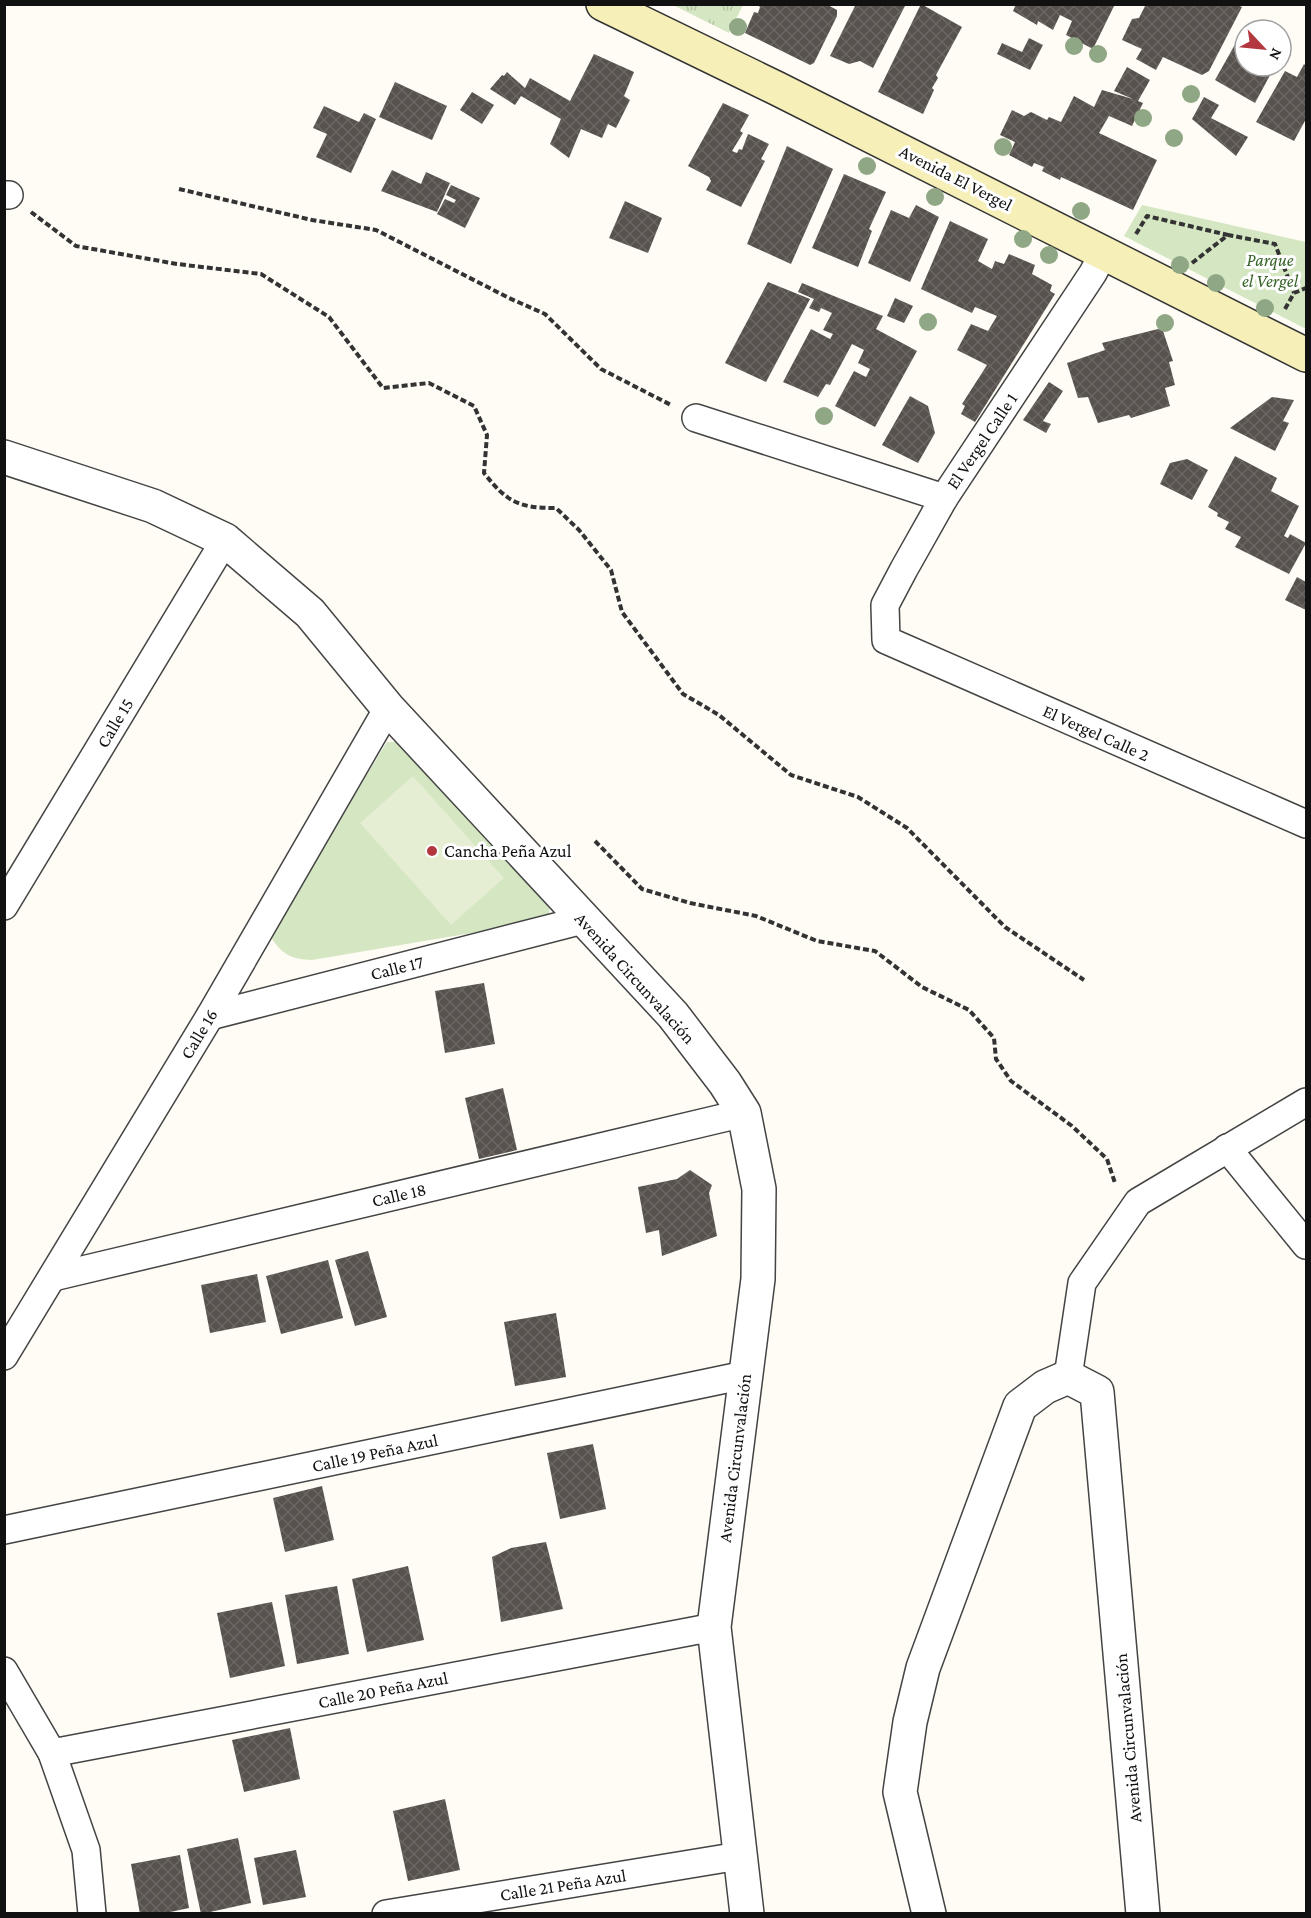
<svg xmlns="http://www.w3.org/2000/svg" width="1311" height="1918" font-family="'Crimson Pro',serif">
<style>
.grass{fill:url(#grass-tufts)}
.park{fill:#d5e6c2}
.pitch{fill:#e5eed2}
.building{fill:url(#building-cross-hatch)}
.lines{fill:none;stroke-linecap:round;stroke-linejoin:round}
.minor-casing{stroke:#444;stroke-width:30}
.tertiary-casing{stroke:#444;stroke-width:36}
.secondary-casing{stroke:#333;stroke-width:36}
.path{stroke:#333;stroke-width:4;stroke-dasharray:6 3;stroke-linecap:butt}
.minor{stroke:#fff;stroke-width:27}
.tertiary{stroke:#fff;stroke-width:33}
.secondary{stroke:#f6efb8;stroke-width:33}
.tree{fill:#8fa784}
.poi-dot{fill:#b2373e;stroke:#fff;stroke-width:2}
.labels{text-anchor:middle;stroke-width:6;stroke-linejoin:round;paint-order:stroke}
.street-label{font-size:18px;fill:#111;stroke:#fff}
.park-label{font-size:18px;font-style:italic;fill:#346227;stroke:#fff}
.poi-label{font-size:18px;fill:#111;stroke:#fff;text-anchor:start}
</style>
<defs>
<pattern id="grass-tufts" width="24" height="20" patternUnits="userSpaceOnUse" patternTransform="scale(1.5)"><rect width="24" height="20" fill="#d5e6c2"/><path d="M3 7l-1-3M5 7V3M7 7l1-3M15 17l-1-3M17 17v-4M19 17l1-3" fill="none" stroke="#b6c4a6"/></pattern>
<pattern id="building-cross-hatch" width="8" height="8" patternUnits="userSpaceOnUse" patternTransform="scale(1.5)"><rect width="8" height="8" fill="#58524e"/><path d="M0 0l8 8M0 8l8-8" fill="none" stroke="#6b6663"/></pattern>
</defs>
<rect width="100%" height="100%" fill="#fefcf5"/>
<path class="grass" d="M673 5H743L729 33Z"/>
<g class="park">
<path d="M1142 205 1306 242V329L1124 236Z"/>
<path d="M387 742H397L550 902 549 914 536 922 312 960C292 959 284 956 272 939L278 920Z"/>
</g>
<path class="pitch" d="M413 776 504 878 451 925 360 823Z"/>
<g class="building">
<path d="M757 4H826L837 10V16L814 63 810 65 745 33 754 12 758 13 760 7Z"/>
<path d="M856 4H906L873 68 860 61 849 64 830 56Z"/>
<path d="M921 4 962 27 936 75 938 78 932 88 934 90 923 114 878 92Z"/>
<path d="M1016 4H1115L1093 49 1066 35 1072 21 1060 15 1053 30 1038 21 1037 25 1013 11Z"/>
<path d="M1146 4H1236L1242 7 1209 71 1202 75 1163 57 1156 70 1136 59 1142 49 1122 40 1132 19 1139 18Z"/>
<path d="M1242 32 1245 34V66H1275L1255 103 1215 80Z"/>
<path d="M1029 38 1043 45 1030 70 997 54 1002 43 1022 52Z"/>
<path d="M594 54 634 72 624 96 630 100 616 128 608 124 602 138 581 129 569 158 550 144 561 119 521 96 515 105 490 89 502 75 504 76 507 72 525 88 530 78 570 101Z"/>
<path d="M1304 64 1306 66V119L1294 141 1256 122 1285 71 1297 77Z"/>
<path d="M1127 67 1150 80 1138 101 1143 103 1132 126 1109 116 1099 133 1157 160 1133 210 1061 177 1060 180 1042 171 1044 167 1034 163 1032 167 1009 155 1015 142 1000 135 1012 110 1024 116 1031 112 1047 120 1049 117 1061 122 1074 96 1094 107 1102 90 1133 99 1114 91Z"/>
<path d="M395 82 447 106 432 140 379 117Z"/>
<path d="M472 92 494 105 482 124 460 110Z"/>
<path d="M1204 97 1219 105 1211 118 1248 137 1236 156 1192 119Z"/>
<path d="M723 103 749 115 740 131 743 133 732 151 737 153 739 149 742 150 748 134 769 144 761 159 765 161 741 207 706 190 711 181 709 177 688 166Z"/>
<path d="M324 106 359 122 364 113 376 119 351 173 316 157 327 134 313 128Z"/>
<path d="M787 146 833 169 791 264 747 244Z"/>
<path d="M392 170 421 184 426 172 450 183 437 212 381 191Z"/>
<path d="M844 174 886 192 869 229 872 231 858 267 812 248Z"/>
<path d="M451 185 480 198 465 228 437 214 445 199 454 203 456 200 446 195Z"/>
<path d="M625 201 662 218 648 253 609 238Z"/>
<path d="M916 205 939 217 910 282 868 263 891 210 909 218Z"/>
<path d="M950 221 988 239 978 261 992 269 995 261 1004 264 1009 254 1035 265 1032 274 1052 285 1050 291 1055 294 975 422 961 414 965 406 962 404 987 365 957 350 971 324 988 331 997 316 975 307 972 313 921 289Z"/>
<path d="M768 282 810 299 766 382 725 363Z"/>
<path d="M802 283 883 316 876 329 917 351 875 427 835 406 854 371 866 377 870 369 858 363 864 350 852 344 830 385 826 384 818 397 783 382 811 329 830 339 833 334 823 330 832 313 821 308 819 312 809 308 814 299 798 292Z"/>
<path d="M895 298 913 306 904 323 887 316Z"/>
<path d="M1162 328 1173 361 1169 362 1175 385 1165 388 1170 406 1131 418 1129 415 1098 423 1088 397 1078 398 1067 363 1105 350 1102 343Z"/>
<path d="M1049 382 1063 391 1043 421 1051 424 1046 433 1023 420Z"/>
<path d="M910 396 928 406 935 433 918 463 882 445Z"/>
<path d="M1272 397 1294 400 1283 421 1289 423 1275 451 1230 428Z"/>
<path d="M1235 456 1277 478 1271 491 1299 506 1284 536 1288 538 1290 534 1306 543 1289 574 1235 547 1241 537 1225 529 1229 522 1217 516 1218 513 1208 507Z"/>
<path d="M1187 459 1208 470 1192 500 1160 484 1170 463Z"/>
<path d="M1297 577 1306 582V610L1285 600Z"/>
<path d="M484 983 495 1044 445 1053 435 991Z"/>
<path d="M503 1088 517 1150 479 1159 465 1098Z"/>
<path d="M690 1170 712 1185 709 1193 717 1236 662 1256 659 1230 646 1233 638 1187 677 1179Z"/>
<path d="M368 1251 387 1317 355 1326 335 1260Z"/>
<path d="M328 1260 343 1318 281 1334 266 1276Z"/>
<path d="M257 1274 266 1322 210 1333 201 1285Z"/>
<path d="M556 1313 566 1377 515 1386 504 1322Z"/>
<path d="M593 1444 606 1509 560 1519 547 1453Z"/>
<path d="M322 1486 334 1540 285 1552 273 1498Z"/>
<path d="M546 1542 563 1609 501 1622 492 1557 511 1548Z"/>
<path d="M408 1566 424 1640 367 1652 352 1579Z"/>
<path d="M337 1586 349 1654 297 1664 285 1595Z"/>
<path d="M272 1602 285 1666 230 1678 217 1613Z"/>
<path d="M290 1728 300 1779 244 1792 232 1740Z"/>
<path d="M445 1799 460 1870 408 1881 393 1811Z"/>
<path d="M238 1838 251 1903 201 1914 187 1849Z"/>
<path d="M296 1850 306 1897 263 1905 254 1858Z"/>
<path d="M180 1855 189 1908 161 1914H140L131 1864Z"/>
</g>
<g class="lines">
<defs>
<g id="minor">
<path d="M4 195H9"/>
<path d="M1104 252 1093 273 944 498 904 569 885 605 886 640 1306 824"/>
<path d="M696 418 944 498"/>
<path d="M4 906 225 540"/>
<path d="M210 1016 583 920"/>
<path d="M1227 1148 1306 1245"/>
<path d="M53 1277 744 1113"/>
<path d="M4 1356 210 1016 388 708"/>
<path d="M1068 1377 1082 1283 1138 1202 1306 1102"/>
<path d="M4 1530 745 1375"/>
<path d="M4 1671 52 1753 86 1850 92 1914"/>
<path d="M52 1753 714 1627"/>
<path d="M386 1914 739 1856"/>
</g>
<g id="tertiary">
<path d="M4 457 153 506 225 540 310 613 388 708 673 1015 725 1083 744 1113 759 1189 758 1279 714 1627 747 1914"/>
<path d="M929 1914 900 1792 910 1722 923 1668 1020 1406 1045 1387 1068 1377 1097 1392 1143 1914"/>
</g>
<path id="secondary" d="M603 4 778 89 1306 355"/>
</defs>
<use href="#minor" class="minor-casing"/>
<use href="#tertiary" class="tertiary-casing"/>
<use href="#secondary" class="secondary-casing"/>
<g class="path">
<path d="M179 189 312 220 376 230 509 298 545 314 601 369 671 405"/>
<path d="M31 212 76 246 177 264 261 274 329 317 383 388 429 383 474 406 487 435 484 473C507 502 518 508 556 508L579 530 611 570 622 612 683 694 719 715 791 775 858 797 907 828 1005 927 1084 980"/>
<path d="M1136 234 1147 216 1228 235"/>
<path d="M1192 263 1228 235 1275 244 1294 293"/>
<path d="M1285 309 1294 293 1306 288"/>
<path d="M595 841 642 889 690 903 756 916 817 941 875 951 922 987 969 1010 994 1038 996 1059 1011 1081 1072 1126 1107 1159 1115 1183"/>
</g>
<use href="#minor" class="minor"/>
<use href="#tertiary" class="tertiary"/>
<use href="#secondary" class="secondary"/>
</g>
<g class="tree">
<circle cx="738" cy="27" r="9"/>
<circle cx="1074" cy="46" r="9"/>
<circle cx="1098" cy="54" r="9"/>
<circle cx="1191" cy="94" r="9"/>
<circle cx="1143" cy="118" r="9"/>
<circle cx="1174" cy="138" r="9"/>
<circle cx="1003" cy="147" r="9"/>
<circle cx="867" cy="166" r="9"/>
<circle cx="935" cy="197" r="9"/>
<circle cx="1081" cy="211" r="9"/>
<circle cx="1023" cy="239" r="9"/>
<circle cx="1049" cy="255" r="9"/>
<circle cx="1180" cy="265" r="9"/>
<circle cx="1216" cy="283" r="9"/>
<circle cx="1265" cy="308" r="9"/>
<circle cx="928" cy="322" r="9"/>
<circle cx="1165" cy="323" r="9"/>
<circle cx="824" cy="416" r="9"/>
</g>
<circle class="poi-dot" cx="432" cy="851" r="6"/>
<g class="labels">
<g class="street-label">
<text transform="translate(956 178) rotate(27)" y="6">Avenida El Vergel</text>
<text transform="translate(982 441) rotate(-56)" y="6">El Vergel Calle 1</text>
<text transform="translate(115 723) rotate(-59)" y="6">Calle 15</text>
<text transform="translate(1096 733) rotate(24)" y="6">El Vergel Calle 2</text>
<text transform="translate(397 968) rotate(-14)" y="6">Calle 17</text>
<text transform="translate(635 978) rotate(48)" y="6">Avenida Circunvalación</text>
<text transform="translate(199 1034) rotate(-59)" y="6">Calle 16</text>
<text transform="translate(399 1195) rotate(-13)" y="6">Calle 18</text>
<text transform="translate(375 1453) rotate(-12)" y="6">Calle 19 Peña Azul</text>
<text transform="translate(735 1458) rotate(-83)" y="6">Avenida Circunvalación</text>
<text transform="translate(383 1690) rotate(-11)" y="6">Calle 20 Peña Azul</text>
<text transform="translate(1128 1738) rotate(-95)" y="6">Avenida Circunvalación</text>
<text transform="translate(563 1885) rotate(-9)" y="6">Calle 21 Peña Azul</text>
</g>
<g class="park-label">
<text x="1270" y="266">Parque<tspan x="1270" dy="21">el Vergel</tspan></text>
</g>
<g class="poi-label">
<text x="444" y="857">Cancha Peña Azul</text>
</g>
</g>
<rect width="1311" height="1918" fill="none" stroke="#111111" stroke-width="12"/>
<g transform="translate(1263 48) rotate(116)"><circle r="28" fill="#ffffff" stroke="#a0a0a0" stroke-width="1.5"/>
<path d="M0-4.5L10 22L0 15L-10 22Z" fill="#b2373e"/>
<text y="-9" font-size="16" font-weight="bold" text-anchor="middle" fill="#111111">N</text>
</g>
</svg>
